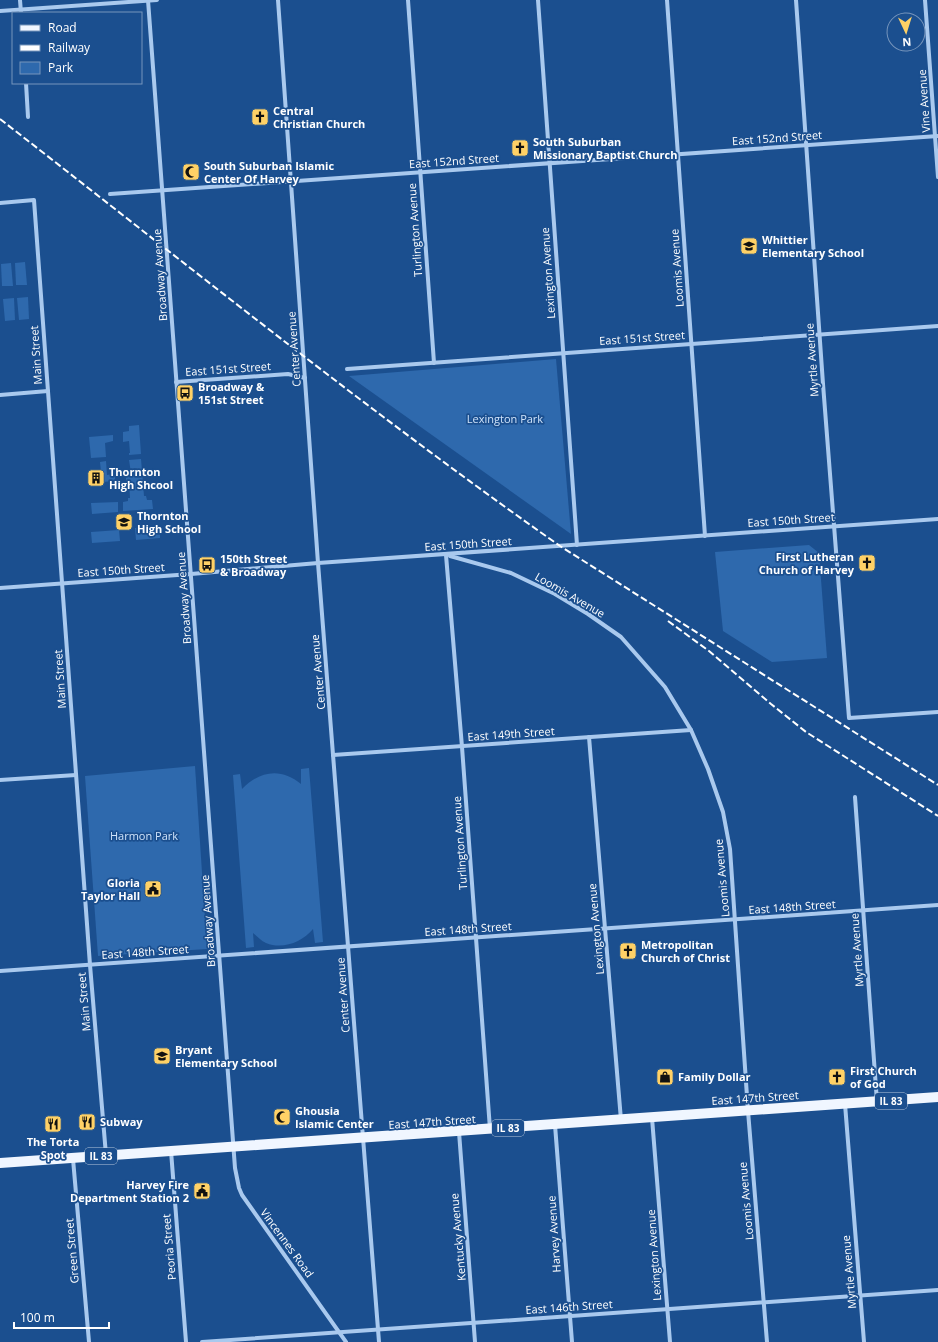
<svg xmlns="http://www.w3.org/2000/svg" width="938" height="1342" font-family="'Open Sans',sans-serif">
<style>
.green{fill:#2e69ad}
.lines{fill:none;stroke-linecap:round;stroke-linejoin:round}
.street{stroke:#a9c9ee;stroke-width:4}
.primary{stroke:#f0f6ff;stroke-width:10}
.rail{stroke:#fff;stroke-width:2;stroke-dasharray:7 3;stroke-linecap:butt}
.labels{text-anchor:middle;stroke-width:3.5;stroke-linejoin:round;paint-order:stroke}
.shield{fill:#1b4f8f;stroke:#bbcadd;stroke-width:1}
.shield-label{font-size:10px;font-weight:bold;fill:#fff}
.street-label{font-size:11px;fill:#fff;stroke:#1b4f8f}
.poi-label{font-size:11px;font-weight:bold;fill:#fff;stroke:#1b4f8f;text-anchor:start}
.park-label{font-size:11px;fill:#cfe3fa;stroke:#1b4f8f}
</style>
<rect width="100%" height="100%" fill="#1b4f8f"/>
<g class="green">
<path d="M25 262 27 285H16L15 263Z"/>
<path d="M11 263 13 286H2L1 264Z"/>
<path d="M28 297 29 319 19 320 17 298Z"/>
<path d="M14 298 15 320 5 321 3 299Z"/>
<path d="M556 359 571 534 349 376Z"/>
<path d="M139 425 141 454 129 455V453H130L129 441 123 442V432L129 431V426Z"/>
<path d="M113 435V441L105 443 106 457 91 458 89 437Z"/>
<path d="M141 459 144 496H146L147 500H152L153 509 123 511V502L128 501V498H130L129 482H126V474L131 473 129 460Z"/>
<path d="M106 461 107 475 113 474 115 476V481L102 482 100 462Z"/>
<path d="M118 502V512L92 514 91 503Z"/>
<path d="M160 527V538L136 540 135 528Z"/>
<path d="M119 530 120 541 92 543 91 532Z"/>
<path d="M809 545 819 553 827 658 772 662 723 631 715 552Z"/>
<path d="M195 766 207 949 98 956 85 776Z"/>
<path d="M309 768 323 942 315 943 313 929C302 942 283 950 266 943 261 941 257 936 253 933L254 947 246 948 233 775 240 774 242 789C259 771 281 767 301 784V769Z"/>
</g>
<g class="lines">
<g class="street">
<path d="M20 0 21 13"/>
<path d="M148 0 235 1168 239 1188 242 1195 346 1342"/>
<path d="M278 0 318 563 379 1342"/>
<path d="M408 0 434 363"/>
<path d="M538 0 577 545"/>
<path d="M667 0 705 536"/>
<path d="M796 0 823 384 849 718 938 712"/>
<path d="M925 0 938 177"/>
<path d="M0 11 157 0"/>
<path d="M26 83 28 117"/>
<path d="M110 194 938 136"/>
<path d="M0 203 34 200 90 965 106 1155"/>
<path d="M347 369 938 326"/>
<path d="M176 382 288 374 305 378"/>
<path d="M0 395 48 391"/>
<path d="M446 555 462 747 490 1129"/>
<path d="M450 556 511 573 555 594 588 614 621 637 665 687 691 730 708 769 723 812 730 849 748 1111 767 1342"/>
<path d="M0 588 191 574 318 563 938 519"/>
<path d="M589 737 621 1120"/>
<path d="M333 755 691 730"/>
<path d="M0 780 76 775"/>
<path d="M855 797 877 1102"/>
<path d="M0 971 938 905"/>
<path d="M845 1104 864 1342"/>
<path d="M652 1118 670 1342"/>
<path d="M555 1125 572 1342"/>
<path d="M459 1132 475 1342"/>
<path d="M171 1151 186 1342"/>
<path d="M73 1159 89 1342"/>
<path d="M202 1342 938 1290"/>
</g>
<path class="primary" d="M0 1163 938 1097"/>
<g class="rail">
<path d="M0 119C185 263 368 411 560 546L938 785"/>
<path d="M668 621 709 651 771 704 806 732 938 816"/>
</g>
</g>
<defs>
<symbol id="church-square" viewBox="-11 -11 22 22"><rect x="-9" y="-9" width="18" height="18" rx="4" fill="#ffd166" stroke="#1b4f8f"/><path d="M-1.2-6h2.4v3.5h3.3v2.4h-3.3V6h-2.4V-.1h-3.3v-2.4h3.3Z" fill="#111"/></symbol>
<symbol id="mosque-square" viewBox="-11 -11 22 22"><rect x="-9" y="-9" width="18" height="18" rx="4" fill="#ffd166" stroke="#1b4f8f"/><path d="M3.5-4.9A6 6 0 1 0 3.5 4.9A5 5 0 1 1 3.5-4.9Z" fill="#111"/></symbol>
<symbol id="school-square" viewBox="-11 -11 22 22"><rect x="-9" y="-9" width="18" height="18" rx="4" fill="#ffd166" stroke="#1b4f8f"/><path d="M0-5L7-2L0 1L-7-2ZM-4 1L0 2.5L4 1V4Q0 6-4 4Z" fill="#111"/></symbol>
<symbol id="bus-square" viewBox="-11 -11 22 22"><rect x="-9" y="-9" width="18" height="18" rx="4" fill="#ffd166" stroke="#1b4f8f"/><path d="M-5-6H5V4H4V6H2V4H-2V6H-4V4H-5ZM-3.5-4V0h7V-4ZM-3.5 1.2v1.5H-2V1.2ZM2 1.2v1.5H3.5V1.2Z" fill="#111"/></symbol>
<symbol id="building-square" viewBox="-11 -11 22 22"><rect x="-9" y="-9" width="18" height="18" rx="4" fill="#ffd166" stroke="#1b4f8f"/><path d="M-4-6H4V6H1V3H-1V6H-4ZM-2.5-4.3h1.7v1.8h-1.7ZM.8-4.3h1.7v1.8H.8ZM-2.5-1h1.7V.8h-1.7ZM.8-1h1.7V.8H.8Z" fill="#111"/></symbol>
<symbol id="civic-square" viewBox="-11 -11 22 22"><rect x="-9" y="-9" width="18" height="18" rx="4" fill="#ffd166" stroke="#1b4f8f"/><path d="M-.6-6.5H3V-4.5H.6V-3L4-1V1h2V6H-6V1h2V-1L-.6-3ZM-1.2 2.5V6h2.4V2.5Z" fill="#111"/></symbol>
<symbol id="shop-square" viewBox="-11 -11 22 22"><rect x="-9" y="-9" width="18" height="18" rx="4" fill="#ffd166" stroke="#1b4f8f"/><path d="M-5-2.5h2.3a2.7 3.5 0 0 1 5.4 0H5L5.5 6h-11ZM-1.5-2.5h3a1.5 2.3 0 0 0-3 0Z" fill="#111"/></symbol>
<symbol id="restaurant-square" viewBox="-11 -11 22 22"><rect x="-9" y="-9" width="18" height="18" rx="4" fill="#ffd166" stroke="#1b4f8f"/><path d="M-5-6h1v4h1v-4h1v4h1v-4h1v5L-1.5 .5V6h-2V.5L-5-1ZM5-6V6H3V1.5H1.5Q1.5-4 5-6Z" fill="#111"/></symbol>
</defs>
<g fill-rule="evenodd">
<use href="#church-square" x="250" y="107" width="20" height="20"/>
<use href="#church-square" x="510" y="138" width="20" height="20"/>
<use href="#mosque-square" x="181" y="162" width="20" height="20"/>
<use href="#school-square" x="739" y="236" width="20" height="20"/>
<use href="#bus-square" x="175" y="383" width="20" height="20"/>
<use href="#building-square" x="86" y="468" width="20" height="20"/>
<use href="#school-square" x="114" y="512" width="20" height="20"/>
<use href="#church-square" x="857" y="553" width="20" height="20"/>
<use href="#bus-square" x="197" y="555" width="20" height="20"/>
<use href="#civic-square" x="143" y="879" width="20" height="20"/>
<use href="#church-square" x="618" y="941" width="20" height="20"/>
<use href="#school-square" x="152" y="1046" width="20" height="20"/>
<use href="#shop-square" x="655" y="1067" width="20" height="20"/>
<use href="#church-square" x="827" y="1067" width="20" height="20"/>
<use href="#mosque-square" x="272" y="1107" width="20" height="20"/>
<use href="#restaurant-square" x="77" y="1112" width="20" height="20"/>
<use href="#restaurant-square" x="43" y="1114" width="20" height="20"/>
<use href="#civic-square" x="192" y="1181" width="20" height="20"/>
</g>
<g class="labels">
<g class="shield">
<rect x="875" y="1093" width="32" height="16" rx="3"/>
<rect x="492" y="1120" width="32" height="16" rx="3"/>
<rect x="85" y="1148" width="32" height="16" rx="3"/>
</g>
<g class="shield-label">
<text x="891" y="1105">IL 83</text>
<text x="508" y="1132">IL 83</text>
<text x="101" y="1160">IL 83</text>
</g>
<g class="street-label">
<text transform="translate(924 101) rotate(-94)" y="4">Vine Avenue</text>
<text transform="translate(777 138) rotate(-4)" y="4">East 152nd Street</text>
<text transform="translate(454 161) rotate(-4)" y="4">East 152nd Street</text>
<text transform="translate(415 230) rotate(-94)" y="4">Turlington Avenue</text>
<text transform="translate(677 268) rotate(-94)" y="4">Loomis Avenue</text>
<text transform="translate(548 273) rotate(-94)" y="4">Lexington Avenue</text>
<text transform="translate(160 275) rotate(-94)" y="4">Broadway Avenue</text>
<text transform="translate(642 338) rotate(-4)" y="4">East 151st Street</text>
<text transform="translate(294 349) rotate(-94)" y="4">Center Avenue</text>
<text transform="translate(36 355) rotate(-94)" y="4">Main Street</text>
<text transform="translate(812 360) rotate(-94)" y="4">Myrtle Avenue</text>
<text transform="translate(228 369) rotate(-4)" y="4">East 151st Street</text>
<text transform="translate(791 520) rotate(-4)" y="4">East 150th Street</text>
<text transform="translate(468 544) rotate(-4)" y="4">East 150th Street</text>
<text transform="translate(121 570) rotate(-4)" y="4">East 150th Street</text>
<text transform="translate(570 595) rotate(30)" y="4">Loomis Avenue</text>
<text transform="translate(184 598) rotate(-94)" y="4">Broadway Avenue</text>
<text transform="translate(318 672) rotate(-95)" y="4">Center Avenue</text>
<text transform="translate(60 679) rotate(-94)" y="4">Main Street</text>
<text transform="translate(511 734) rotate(-4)" y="4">East 149th Street</text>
<text transform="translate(460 843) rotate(-94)" y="4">Turlington Avenue</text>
<text transform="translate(722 878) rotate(-95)" y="4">Loomis Avenue</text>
<text transform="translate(792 907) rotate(-4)" y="4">East 148th Street</text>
<text transform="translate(208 921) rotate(-94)" y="4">Broadway Avenue</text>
<text transform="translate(468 929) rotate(-4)" y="4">East 148th Street</text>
<text transform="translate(596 929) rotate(-95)" y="4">Lexington Avenue</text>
<text transform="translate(857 950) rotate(-94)" y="4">Myrtle Avenue</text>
<text transform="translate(145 952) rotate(-4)" y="4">East 148th Street</text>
<text transform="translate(343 995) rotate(-94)" y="4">Center Avenue</text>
<text transform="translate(84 1002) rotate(-95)" y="4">Main Street</text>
<text transform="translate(755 1098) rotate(-4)" y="4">East 147th Street</text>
<text transform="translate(432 1122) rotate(-4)" y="4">East 147th Street</text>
<text transform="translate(746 1201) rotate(-95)" y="4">Loomis Avenue</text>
<text transform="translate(554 1234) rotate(-94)" y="4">Harvey Avenue</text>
<text transform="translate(458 1237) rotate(-95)" y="4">Kentucky Avenue</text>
<text transform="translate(287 1243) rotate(54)" y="4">Vincennes Road</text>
<text transform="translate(169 1247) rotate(-95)" y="4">Peoria Street</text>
<text transform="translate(72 1251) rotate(-95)" y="4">Green Street</text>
<text transform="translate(654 1255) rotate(-94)" y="4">Lexington Avenue</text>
<text transform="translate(849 1272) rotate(-95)" y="4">Myrtle Avenue</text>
<text transform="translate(569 1307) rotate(-4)" y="4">East 146th Street</text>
</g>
<g class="poi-label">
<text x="273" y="115">Central<tspan x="273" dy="13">Christian Church</tspan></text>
<text x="533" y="146">South Suburban<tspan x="533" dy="13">Missionary Baptist Church</tspan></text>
<text x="204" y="170">South Suburban Islamic<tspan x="204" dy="13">Center Of Harvey</tspan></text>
<text x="762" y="244">Whittier<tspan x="762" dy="13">Elementary School</tspan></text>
<text x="198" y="391">Broadway &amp;<tspan x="198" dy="13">151st Street</tspan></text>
<text x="109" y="476">Thornton<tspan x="109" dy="13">High Shcool</tspan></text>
<text x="137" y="520">Thornton<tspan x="137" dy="13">High School</tspan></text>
<text x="854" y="561" text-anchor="end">First Lutheran<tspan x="854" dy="13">Church of Harvey</tspan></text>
<text x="220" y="563">150th Street<tspan x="220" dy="13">&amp; Broadway</tspan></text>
<text x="140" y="887" text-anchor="end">Gloria<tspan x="140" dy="13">Taylor Hall</tspan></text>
<text x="641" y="949">Metropolitan<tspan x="641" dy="13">Church of Christ</tspan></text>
<text x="175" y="1054">Bryant<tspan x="175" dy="13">Elementary School</tspan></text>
<text x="850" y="1075">First Church<tspan x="850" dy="13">of God</tspan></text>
<text x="678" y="1081">Family Dollar</text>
<text x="295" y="1115">Ghousia<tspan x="295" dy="13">Islamic Center</tspan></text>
<text x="100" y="1126">Subway</text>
<text x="53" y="1146" text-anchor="middle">The Torta<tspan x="53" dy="13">Spot</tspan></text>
<text x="189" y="1189" text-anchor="end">Harvey Fire<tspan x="189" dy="13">Department Station 2</tspan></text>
</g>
<g class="park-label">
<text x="505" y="423">Lexington Park</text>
<text x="144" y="840">Harmon Park</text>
</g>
</g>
<rect x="12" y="12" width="130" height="72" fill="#1b4f8f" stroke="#7695bc"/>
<rect x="20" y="25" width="20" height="6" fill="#f0f6ff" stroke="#7695bc"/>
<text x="48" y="32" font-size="12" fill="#ffffff">Road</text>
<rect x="20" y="45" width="20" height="6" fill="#ffffff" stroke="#7695bc"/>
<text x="48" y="52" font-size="12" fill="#ffffff">Railway</text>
<rect x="20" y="62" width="20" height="12" fill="#2e69ad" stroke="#7695bc"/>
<text x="48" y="72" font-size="12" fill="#ffffff">Park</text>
<g transform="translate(906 32) rotate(176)"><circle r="19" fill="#1b4f8f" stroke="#7695bc"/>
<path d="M0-3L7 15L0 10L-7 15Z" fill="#ffd166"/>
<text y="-6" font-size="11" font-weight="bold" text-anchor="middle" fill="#ffffff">N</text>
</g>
<path d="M14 1322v6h95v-6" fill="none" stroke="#ffffff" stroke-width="2"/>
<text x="20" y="1322" font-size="12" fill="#ffffff" stroke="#1b4f8f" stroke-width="3" paint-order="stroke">100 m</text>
</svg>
